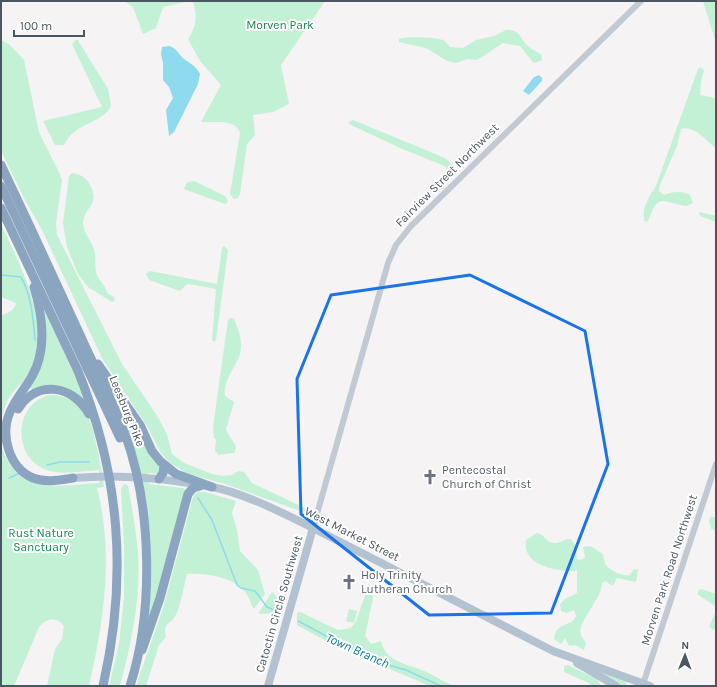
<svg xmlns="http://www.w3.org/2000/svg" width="717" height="687" font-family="Karla,sans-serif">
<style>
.green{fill:#c3f1d5}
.water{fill:#90daee}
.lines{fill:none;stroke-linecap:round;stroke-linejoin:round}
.stream{stroke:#90daee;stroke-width:1.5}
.minor{stroke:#c1cad2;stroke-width:6}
.major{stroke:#b3c2d1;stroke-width:8}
.highway{stroke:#8ba5c1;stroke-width:9}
.marked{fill:none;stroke:#1a73e8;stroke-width:3;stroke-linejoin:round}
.labels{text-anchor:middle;stroke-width:4;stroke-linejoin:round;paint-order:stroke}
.park-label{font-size:12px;fill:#17864f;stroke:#fff}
.street-label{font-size:12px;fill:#4a5661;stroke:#fff}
.worship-label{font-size:12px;fill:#5b616d;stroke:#fff;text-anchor:start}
.water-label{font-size:13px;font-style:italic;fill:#0c7c9b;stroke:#fff}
</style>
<rect width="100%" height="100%" fill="#f5f3f3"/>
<g class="green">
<path d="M124 1H190L163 7 156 28 143 34 133 7Z"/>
<path d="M193 1H325L281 65 289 104 273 112 253 115 255 135 247 144 240 194 238 198 234 199 230 194 240 133C236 118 213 123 201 122L221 85 200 61 188 39C197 26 197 16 193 1Z"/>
<path d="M703 1H716V44V43Z"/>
<path d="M506 30C518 29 519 35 525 43 529 48 535 51 541 54L542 60 535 63 532 61 520 46 503 43 477 60 467 59 457 63 447 61 426 48 403 43 399 42V39C405 36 435 37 443 40 446 42 448 44 450 47L463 48 476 40 494 36Z"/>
<path d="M77 39 108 89 111 106C101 125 76 121 64 145H55L43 121 102 107 72 44Z"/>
<path d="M1 40 10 45 24 60 39 132 58 170 62 180 56 223 57 235 122 364 156 414 167 434 172 454 184 463 212 474 223 476 232 475 239 471 244 472 252 483 307 509 306 513 225 484 188 474 169 462 161 453 147 426 103 360 42 230 26 202 1 151Z"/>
<path d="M700 67 704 70 701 82 700 95 716 98V148C704 140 697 126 681 129L677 146 660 185 659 191 664 195C673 191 682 191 690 195L693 203 686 206C661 202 659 192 648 221L645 222C640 210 650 195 656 186L698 69Z"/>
<path d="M353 120 445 158 456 168 455 171 449 175 446 167 442 165 400 148 349 124V122Z"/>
<path d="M72 173C83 174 91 182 93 193 97 205 82 211 83 224 84 233 91 241 94 249 97 258 93 269 98 277 101 283 106 286 107 293L114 297 115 301 112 302 88 287 78 274 67 247 63 223 69 176Z"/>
<path d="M194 181 225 196 228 201 227 203 225 204 184 189 187 182Z"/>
<path d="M699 212 716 216V222L700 216Z"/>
<path d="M1 224C19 263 53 326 31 369 25 381 13 390 7 401 5 406 3 413 1 418V316C7 313 15 310 16 303L1 297Z"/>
<path d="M224 246 228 250 216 340 214 342 212 340 216 289 189 284 186 285 180 291 149 280 146 274 150 271 217 284 222 248Z"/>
<path d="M45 311 88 403 79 396 32 390 30 387 45 343Z"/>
<path d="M231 318 234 319C239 330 244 345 239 357 234 369 223 381 225 396L234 402 226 429C228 437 235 441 236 448L234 453 218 455 215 450 216 440 214 438 213 427 228 320Z"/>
<path d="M113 389 175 476 148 473 149 484 183 488 186 490 163 582 148 624C155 546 151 492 124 418L126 417Z"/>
<path d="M51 395C65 395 78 402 87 415 94 426 102 472 104 487L97 488C114 555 104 620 89 686H47L55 649 62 639 64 626C56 616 47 618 39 627L14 686H1V444C15 496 57 486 99 483V470C82 471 59 476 44 469 11 455 15 401 51 395Z"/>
<path d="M124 484 128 486C132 508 136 530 138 552 141 597 132 642 120 685V686H109L119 644 124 597V545L121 489Z"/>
<path d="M197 492H205L236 501 232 513 237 530 240 551 258 570 265 594 254 609C250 604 250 598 246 593 234 577 205 573 187 574 184 585 180 610 174 618 168 626 163 623 166 637L159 645 146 686H136L164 605 193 497Z"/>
<path d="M711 516 716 518V531L711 529 709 520Z"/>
<path d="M537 533C544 534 546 542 553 543 560 544 564 538 571 539L575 545 577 559 580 560 585 558 583 547 590 546 603 554 605 564C609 570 623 577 630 575L634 569 638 570 636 582 617 578 613 586 605 581 602 583C602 599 576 623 581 635 582 638 585 641 586 643L584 650 575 645 569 646 565 638 561 644 554 639C556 621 571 628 576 616L574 610 567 613 561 611 560 604 565 599 577 593V569L575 571C560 571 534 568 527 552 525 548 526 544 526 540Z"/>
<path d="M368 588 372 590 373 598 365 636 371 644 381 641C385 662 408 664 424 671 435 675 444 683 455 686H430L335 646 297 625V613L300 612 338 630 351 628 356 621Z"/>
<path d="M702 589 716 594V626L714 630 709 627 716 610 715 606 697 594 699 590Z"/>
<path d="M272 592 280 600V607L277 613 258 614Z"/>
<path d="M349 609 357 611 354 623 346 621Z"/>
<path d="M568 665 597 679 601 686H592L587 682 564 672V666Z"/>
<path d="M586 666 626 681 627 684 622 686Z"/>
</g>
<g class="water">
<path d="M169 46C177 48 178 54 184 59 191 64 196 66 200 74L198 84 174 132 169 136 166 110 173 98 169 87 163 80V63L161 54 162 47Z"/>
<path d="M539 75 542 78V81L529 95 523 91 534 77Z"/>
</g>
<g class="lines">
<g class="stream">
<path d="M1 275 21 277C32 296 33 319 35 340"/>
<path d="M47 465 60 462H89"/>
<path d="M9 478 18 474"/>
<path d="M198 498 212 520 237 585 241 588 255 591 267 607 279 612"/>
<path d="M298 621 336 641 361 652 373 655 382 663 406 670 441 686"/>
</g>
<g class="minor">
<path d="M313 528 388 263 396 245 411 226 641 1"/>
<path d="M643 684 716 464"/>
</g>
<g class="major">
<path d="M73 478C119 474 166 478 212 487 244 493 283 513 313 528L553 651 650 686"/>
<path d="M577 663 616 686"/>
<path d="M268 686 313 528"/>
</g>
<g class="highway">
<path d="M1 165C28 222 55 280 81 337 95 369 113 400 125 434 152 508 154 611 130 686"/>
<path d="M1 186 120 438"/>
<path d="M1 208 78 371C120 475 128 577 103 686"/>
<path d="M34 287C41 310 45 336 39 359 34 380 18 393 10 412 0 435 9 468 33 478 46 483 60 480 73 478"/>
<path d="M98 364 140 425 152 451 160 461 176 474 212 487"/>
<path d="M18 409C37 379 73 385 89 414"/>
<path d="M159 479 163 473 164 466"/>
<path d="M142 650 160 598 188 494 193 488 200 486"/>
</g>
</g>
<path class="marked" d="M470 275 585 331 608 464 551 613 429 615 301 514 297 379 331 295Z"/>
<defs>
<symbol id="church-bare" viewBox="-9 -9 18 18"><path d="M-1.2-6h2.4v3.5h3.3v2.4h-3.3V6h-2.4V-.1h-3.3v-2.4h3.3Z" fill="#6b7280" stroke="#fff" stroke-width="2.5" paint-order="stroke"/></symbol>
</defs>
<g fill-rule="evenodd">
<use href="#church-bare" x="419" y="466" width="22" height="22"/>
<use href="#church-bare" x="338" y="571" width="22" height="22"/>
</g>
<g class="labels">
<g class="park-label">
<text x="280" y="29">Morven Park</text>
<text x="41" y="537">Rust Nature<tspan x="41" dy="14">Sanctuary</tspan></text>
</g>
<g class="street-label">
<text transform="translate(447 175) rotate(-45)" y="4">Fairview Street Northwest</text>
<text transform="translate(127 411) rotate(68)" y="4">Leesburg Pike</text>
<text transform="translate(352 534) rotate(27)" y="4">West Market Street</text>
<text transform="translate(669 570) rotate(-72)" y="4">Morven Park Road Northwest</text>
<text transform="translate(279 604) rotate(-74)" y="4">Catoctin Circle Southwest</text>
</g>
<g class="worship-label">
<text x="442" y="474">Pentecostal<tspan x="442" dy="14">Church of Christ</tspan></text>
<text x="361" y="579">Holy Trinity<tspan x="361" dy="14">Lutheran Church</tspan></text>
</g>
<g class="water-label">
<text transform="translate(358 650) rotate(24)" y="5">Town Branch</text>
</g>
</g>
<rect width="717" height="687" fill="none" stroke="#4a5661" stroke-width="4"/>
<g transform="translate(685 655) rotate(1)" stroke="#ffffff" stroke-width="3" paint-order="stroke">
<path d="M0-3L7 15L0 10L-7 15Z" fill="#4a5661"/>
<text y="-6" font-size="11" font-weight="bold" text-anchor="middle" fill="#4a5661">N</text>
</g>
<path d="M14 30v6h70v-6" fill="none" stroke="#4a5661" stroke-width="2"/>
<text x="20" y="30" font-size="12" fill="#4a5661" stroke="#ffffff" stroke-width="3" paint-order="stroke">100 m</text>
</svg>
